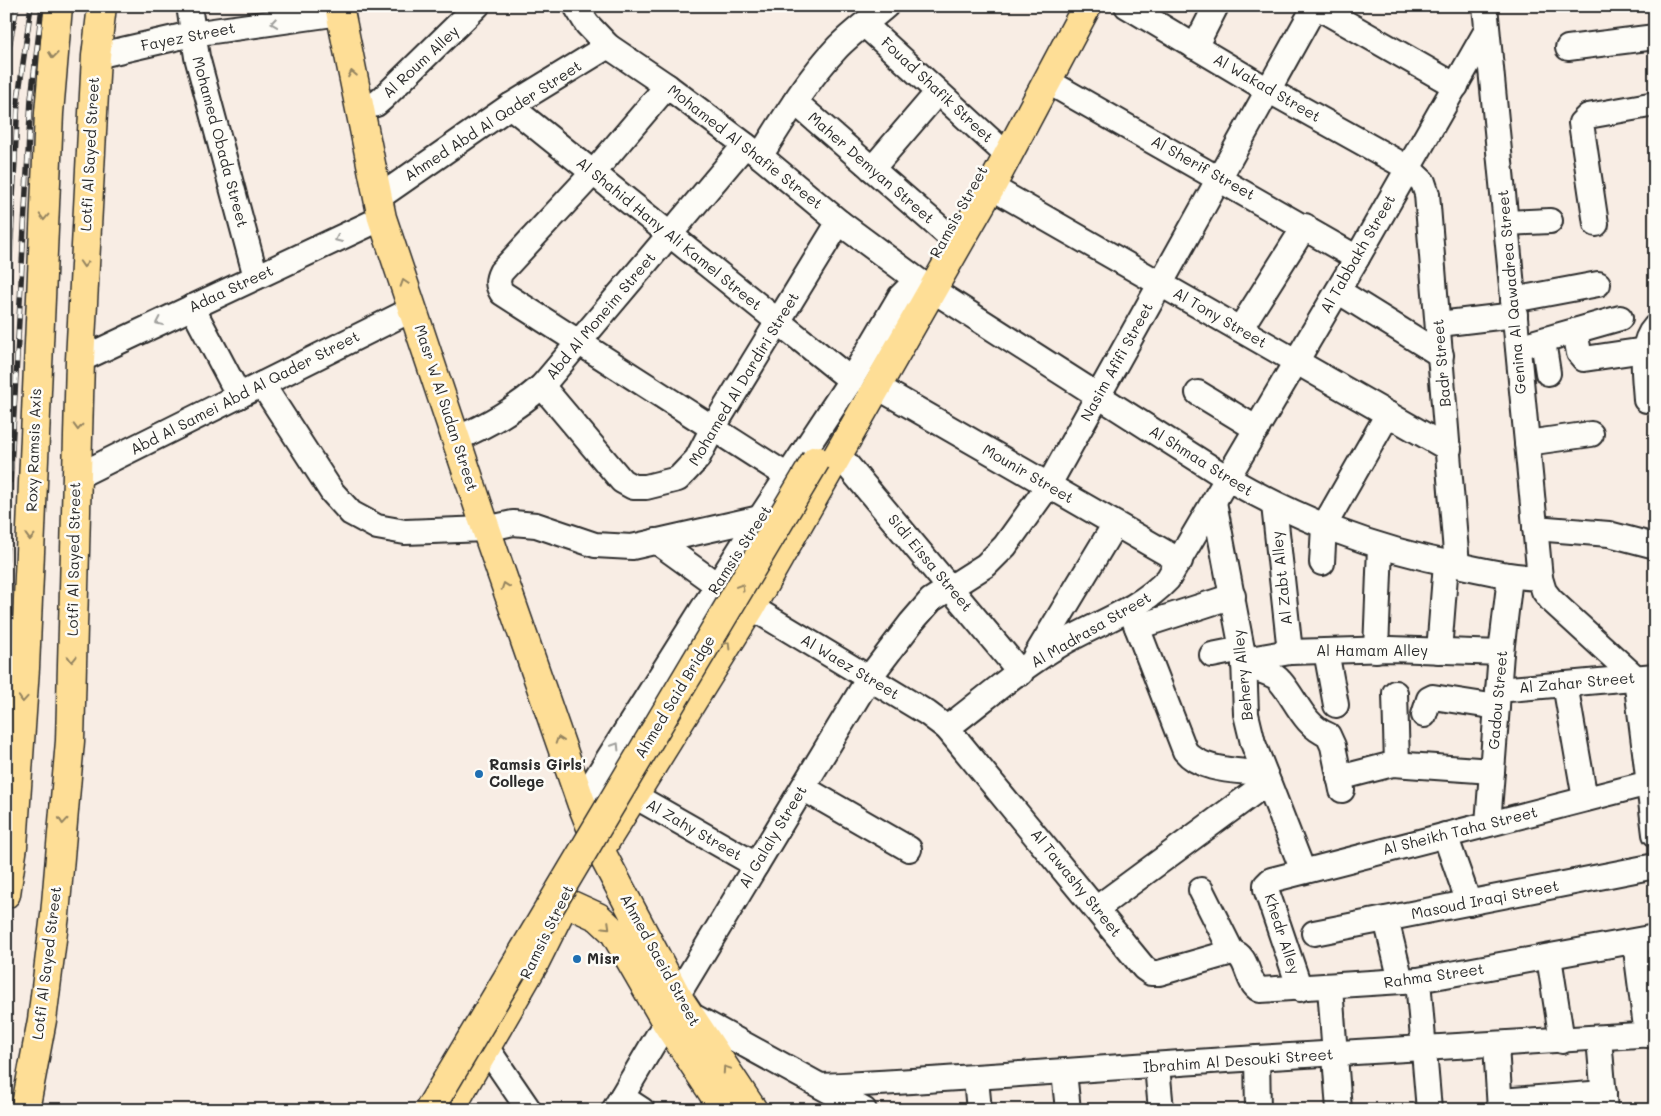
<svg xmlns="http://www.w3.org/2000/svg" width="1661" height="1116" font-family="Mali,sans-serif">
<style>
.lines{fill:none;stroke-linecap:round;stroke-linejoin:round}
.minor-casing{stroke:#2b2b2b;stroke-width:28}
.major-casing{stroke:#2b2b2b;stroke-width:31}
.minor{stroke:#fdfcf7;stroke-width:24}
.major{stroke:#fede96;stroke-width:28}
.rail-casing{stroke:#2b2b2b;stroke-width:5.5}
.rail{stroke:#fdfcf7;stroke-width:4;stroke-dasharray:11;stroke-linecap:butt}
.major-bridge-casing{stroke:#2b2b2b;stroke-width:31;stroke-linecap:butt}
.major-bridge{stroke:#fede96;stroke-width:28}
.oneway{stroke:#9e9e9b}
.oneway2{stroke:#948460}
.poi-dot{fill:#1f6fb2;stroke:#fdfcf7;stroke-width:2}
.labels{text-anchor:middle;stroke-width:5;stroke-linejoin:round;paint-order:stroke}
.street-label{font-size:15px;fill:#2b2b2b;stroke:#fdfcf7}
.poi-label{font-size:15px;font-weight:bold;fill:#2b2b2b;stroke:#fdfcf7;text-anchor:start}
</style>
<rect width="100%" height="100%" fill="#f8ede4"/>
<filter id="ink" filterUnits="userSpaceOnUse"><feTurbulence type="fractalNoise" baseFrequency=".02" numOctaves="2"/><feDisplacementMap in="SourceGraphic" scale="10" xChannelSelector="R" yChannelSelector="G"/><feConvolveMatrix kernelMatrix="1 2 1 2 8 2 1 2 1" color-interpolation-filters="sRGB"/></filter>
<g filter="url(#ink)">
<g class="lines">
<defs>
<g id="minor">
<path d="M189 6 197 57 256 277"/>
<path d="M576 6 587 24 608 46 667 86 760 156 839 222 920 282 1227 478C1302 521 1372 548 1457 565 1485 571 1511 577 1540 578"/>
<path d="M1127 6 1268 90 1408 168 1423 182 1427 194 1457 565"/>
<path d="M1316 6 1456 86"/>
<path d="M1485 6 1540 578 1544 591 1551 600 1636 678 1655 834"/>
<path d="M865 25 1008 156"/>
<path d="M1195 47 1216 6"/>
<path d="M1568 48 1655 37"/>
<path d="M96 56 192 34 340 13"/>
<path d="M1047 81 1357 258"/>
<path d="M667 86 593 173 501 272C497 280 497 285 502 293L789 477"/>
<path d="M795 102 947 234"/>
<path d="M510 106 851 380"/>
<path d="M359 109 376 104 383 98 477 6"/>
<path d="M760 156C784 119 806 81 836 49 851 33 870 20 886 6"/>
<path d="M872 169 937 93"/>
<path d="M991 187 1449 449"/>
<path d="M378 198 510 106 608 46"/>
<path d="M1506 223 1550 221"/>
<path d="M1596 224 1581 123 1588 116 1655 104"/>
<path d="M1338 291 1441 355"/>
<path d="M1513 300 1598 284"/>
<path d="M192 307 239 396"/>
<path d="M1439 324 1515 315"/>
<path d="M1240 329 1305 226"/>
<path d="M1575 331 1579 353 1584 359 1645 350"/>
<path d="M1543 341 1548 373"/>
<path d="M1518 347 1620 318"/>
<path d="M80 360 382 218"/>
<path d="M262 384 332 492 351 513 377 527 405 532 486 529 513 523 536 525 595 545 632 547 760 518"/>
<path d="M542 386 622 481 633 487H646L678 479 697 459 713 428 839 222"/>
<path d="M876 386 1180 561"/>
<path d="M1198 393 1257 429"/>
<path d="M1646 400C1645 378 1638 345 1655 327"/>
<path d="M456 439C490 424 514 410 542 386L745 145"/>
<path d="M1527 443 1591 434"/>
<path d="M838 454 1021 673"/>
<path d="M76 477 413 309"/>
<path d="M1214 502 1244 660 1246 714 1253 743 1303 871"/>
<path d="M1274 505 1290 652"/>
<path d="M1535 528 1609 534 1655 546"/>
<path d="M656 541 717 585"/>
<path d="M1322 563 1324 526 1388 414"/>
<path d="M751 607 927 713 947 728 1144 968 1151 973H1159L1232 952"/>
<path d="M1130 609 1185 751C1202 772 1239 770 1265 774"/>
<path d="M1137 627 1233 596"/>
<path d="M1376 650 1380 547"/>
<path d="M1326 651 1336 705"/>
<path d="M1439 651 1446 563"/>
<path d="M1212 655 1242 649"/>
<path d="M1035 657 1115 524"/>
<path d="M1244 660 1290 652 1391 649 1501 653"/>
<path d="M1244 665C1254 669 1273 672 1280 681 1296 699 1304 726 1328 735L1333 746 1342 790"/>
<path d="M1565 684 1585 799"/>
<path d="M1498 690 1655 676"/>
<path d="M1395 693 1397 764"/>
<path d="M1424 715 1429 699 1433 697 1497 707"/>
<path d="M947 728C984 700 1021 667 1061 644 1097 623 1139 610 1168 579L1357 258 1487 30"/>
<path d="M1339 778 1393 764 1492 771"/>
<path d="M803 788 909 849"/>
<path d="M633 795 756 865"/>
<path d="M581 802 760 518 851 380 900 297 908 289 920 282"/>
<path d="M1488 824 1501 653 1510 577"/>
<path d="M1445 835 1469 903"/>
<path d="M1201 890 1232 952"/>
<path d="M1097 908 1268 782"/>
<path d="M1386 919 1401 981"/>
<path d="M1314 933 1655 866"/>
<path d="M1635 942 1647 1035"/>
<path d="M1232 952C1250 956 1245 982 1260 990L1418 980 1655 937"/>
<path d="M1549 957 1562 1041"/>
<path d="M1418 980 1429 1110"/>
<path d="M1330 987 1339 1110"/>
<path d="M1300 989 1266 889V885L1271 880 1649 783"/>
<path d="M677 996 869 678 911 623 931 600 986 565 1005 546 1048 486 1315 6"/>
<path d="M689 1014 864 1110"/>
<path d="M1599 1038 1605 1110"/>
<path d="M1496 1045 1500 1110"/>
<path d="M486 1047 529 1110"/>
<path d="M1257 1058 1258 1110"/>
<path d="M1157 1066 1161 1110"/>
<path d="M1064 1072 1068 1110"/>
<path d="M976 1079 979 1110"/>
<path d="M821 1086C966 1079 1111 1067 1257 1058 1389 1050 1522 1043 1655 1034"/>
<path d="M622 1097 642 1110"/>
<path d="M1500 1101 1604 1093"/>
<path d="M614 1110 666 1022"/>
</g>
<g id="major">
<path d="M339 6 382 218 486 529 581 802 600 850 677 996 753 1110"/>
<path d="M600 850 751 607 991 187 1087 6"/>
<path d="M6 894 13 846 25 668 49 113 58 6"/>
<path d="M565 902 598 917 614 932 666 1022 724 1110"/>
<path d="M25 1110 42 1020 55 915 70 741 80 360 96 56 102 6"/>
<path d="M450 1110 534 964 562 908"/>
</g>
</defs>
<use href="#minor" class="minor-casing"/>
<use href="#major" class="major-casing"/>
<use href="#minor" class="minor"/>
<use href="#major" class="major"/>
<defs>
<g id="rail">
<path d="M6 62 17 6"/>
<path d="M6 339 18 99 31 6"/>
<path d="M6 560 31 99 42 6"/>
</g>
</defs>
<use href="#rail" class="rail-casing"/>
<use href="#rail" class="rail"/>
<defs>
<path id="major-bridge" d="M429 1110 816 460"/>
</defs>
<use href="#major-bridge" class="major-bridge-casing"/>
<use href="#major-bridge" class="major-bridge"/>
</g>
<defs><path id="oneway-chevron" d="M-2-3.5L2.5 0L-2 3.5" fill="none" stroke-width="1.6" stroke-linecap="round" stroke-linejoin="round" transform="scale(1.25)"/></defs>
<g class="oneway">
<use href="#oneway-chevron" transform="translate(274 23) rotate(172)"/>
<use href="#oneway-chevron" transform="translate(338 239) rotate(155)"/>
<use href="#oneway-chevron" transform="translate(159 322) rotate(155)"/>
<use href="#oneway-chevron" transform="translate(616 746) rotate(-58)"/>
</g>
<g class="oneway2">
<use href="#oneway-chevron" transform="translate(53 55) rotate(96)"/>
<use href="#oneway-chevron" transform="translate(352 74) rotate(-101)"/>
<use href="#oneway-chevron" transform="translate(44 217) rotate(92)"/>
<use href="#oneway-chevron" transform="translate(84 264) rotate(93)"/>
<use href="#oneway-chevron" transform="translate(404 283) rotate(-108)"/>
<use href="#oneway-chevron" transform="translate(78 427) rotate(92)"/>
<use href="#oneway-chevron" transform="translate(30 537) rotate(92)"/>
<use href="#oneway-chevron" transform="translate(505 586) rotate(-109)"/>
<use href="#oneway-chevron" transform="translate(741 587) rotate(-59)"/>
<use href="#oneway-chevron" transform="translate(727 645) rotate(-58)"/>
<use href="#oneway-chevron" transform="translate(72 659) rotate(91)"/>
<use href="#oneway-chevron" transform="translate(23 699) rotate(94)"/>
<use href="#oneway-chevron" transform="translate(559 740) rotate(-109)"/>
<use href="#oneway-chevron" transform="translate(63 821) rotate(95)"/>
<use href="#oneway-chevron" transform="translate(607 926) rotate(44)"/>
<use href="#oneway-chevron" transform="translate(726 1069) rotate(-124)"/>
</g>
</g>
<g class="poi-dot">
<circle cx="479" cy="774" r="5"/>
<circle cx="577" cy="959" r="5"/>
</g>
<g class="labels">
<g class="street-label">
<text transform="translate(188 37) rotate(-11)" y="5">Fayez Street</text>
<text transform="translate(421 62) rotate(-43)" y="5">Al Roum Alley</text>
<text transform="translate(1267 88) rotate(30)" y="5">Al Wakad Street</text>
<text transform="translate(937 90) rotate(43)" y="5">Fouad Shafik Street</text>
<text transform="translate(493 121) rotate(-33)" y="5">Ahmed Abd Al Qader Street</text>
<text transform="translate(220 142) rotate(75)" y="5">Mohamed Obada Street</text>
<text transform="translate(745 147) rotate(38)" y="5">Mohamed Al Shafie Street</text>
<text transform="translate(90 154) rotate(-87)" y="5">Lotfi Al Sayed Street</text>
<text transform="translate(871 168) rotate(41)" y="5">Maher Demyan Street</text>
<text transform="translate(1203 168) rotate(29)" y="5">Al Sherif Street</text>
<text transform="translate(959 212) rotate(-61)" y="5">Ramsis Street</text>
<text transform="translate(669 234) rotate(39)" y="5">Al Shahid Hany Ali Kamel Street</text>
<text transform="translate(1358 254) rotate(-60)" y="5">Al Tabbakh Street</text>
<text transform="translate(231 289) rotate(-25)" y="5">Adaa Street</text>
<text transform="translate(1512 292) rotate(-95)" y="5">Genina Al Qawadrea Street</text>
<text transform="translate(601 316) rotate(-50)" y="5">Abd Al Moneim Street</text>
<text transform="translate(1220 318) rotate(30)" y="5">Al Tony Street</text>
<text transform="translate(1117 362) rotate(-61)" y="5">Nasim Afifi Street</text>
<text transform="translate(1442 363) rotate(-95)" y="5">Badr Street</text>
<text transform="translate(744 379) rotate(-59)" y="5">Mohamed Al Dardiri Street</text>
<text transform="translate(245 393) rotate(-27)" y="5">Abd Al Samei Abd Al Qader Street</text>
<text transform="translate(446 408) rotate(72)" y="5">Masr W Al Sudan Street</text>
<text transform="translate(34 450) rotate(-88)" y="5">Roxy Ramsis Axis</text>
<text transform="translate(1201 461) rotate(32)" y="5">Al Shmaa Street</text>
<text transform="translate(1028 474) rotate(30)" y="5">Mounir Street</text>
<text transform="translate(740 550) rotate(-57)" y="5">Ramsis Street</text>
<text transform="translate(74 559) rotate(-89)" y="5">Lotfi Al Sayed Street</text>
<text transform="translate(930 563) rotate(50)" y="5">Sidi Eissa Street</text>
<text transform="translate(1282 578) rotate(-96)" y="5">Al Zabt Alley</text>
<text transform="translate(1091 630) rotate(-30)" y="5">Al Madrasa Street</text>
<text x="1372" y="656">Al Hamam Alley</text>
<text transform="translate(850 667) rotate(31)" y="5">Al Waez Street</text>
<text transform="translate(1243 675) rotate(-96)" y="5">Behery Alley</text>
<text transform="translate(1577 683) rotate(-5)" y="5">Al Zahar Street</text>
<text transform="translate(675 697) rotate(-59)" y="5">Ahmed Said Bridge</text>
<text transform="translate(1498 700) rotate(-85)" y="5">Gadou Street</text>
<text transform="translate(694 830) rotate(30)" y="5">Al Zahy Street</text>
<text transform="translate(1460 831) rotate(-14)" y="5">Al Sheikh Taha Street</text>
<text transform="translate(773 837) rotate(-59)" y="5">Al Galaly Street</text>
<text transform="translate(1076 883) rotate(51)" y="5">Al Tawashy Street</text>
<text transform="translate(1485 900) rotate(-11)" y="5">Masoud Iraqi Street</text>
<text transform="translate(547 932) rotate(-64)" y="5">Ramsis Street</text>
<text transform="translate(1282 934) rotate(72)" y="5">Khedr Alley</text>
<text transform="translate(660 960) rotate(61)" y="5">Ahmed Saeid Street</text>
<text transform="translate(47 963) rotate(-83)" y="5">Lotfi Al Sayed Street</text>
<text transform="translate(1434 976) rotate(-8)" y="5">Rahma Street</text>
<text transform="translate(1238 1061) rotate(-4)" y="5">Ibrahim Al Desouki Street</text>
</g>
<g class="poi-label">
<text x="489" y="770">Ramsis Girls'<tspan x="489" dy="17">College</tspan></text>
<text x="587" y="964">Misr</text>
</g>
</g>
<rect width="1661" height="1116" fill="none" stroke="#fdfcf7" stroke-width="25"/>
<rect x="12" y="12" width="1636" height="1091" fill="none" stroke="#2b2b2b" stroke-width="2" filter="url(#ink)"/>
</svg>
